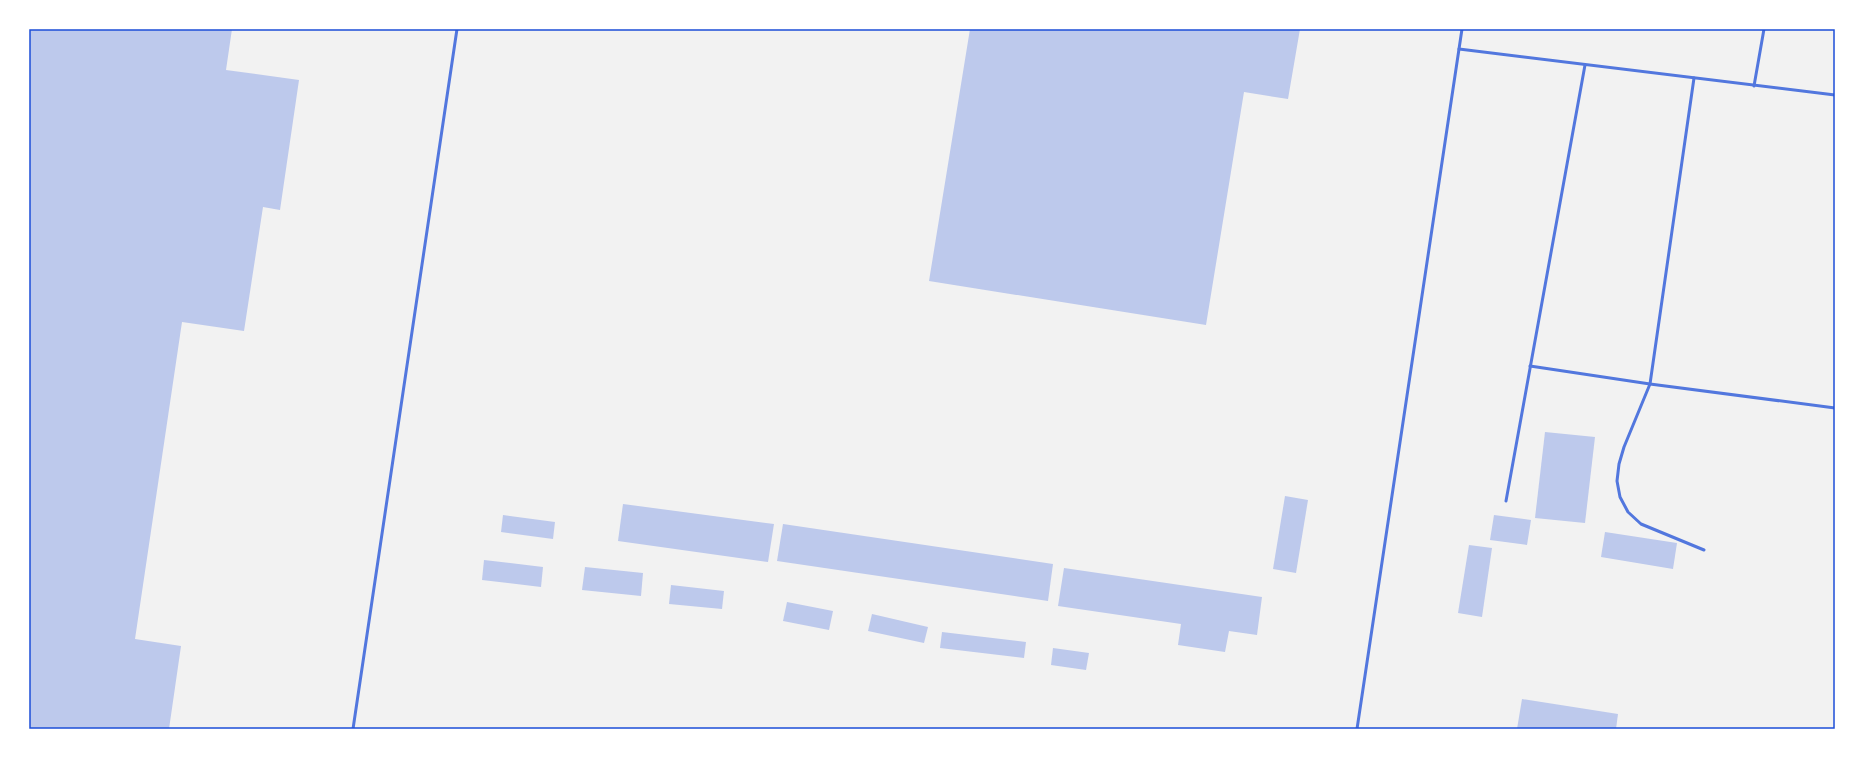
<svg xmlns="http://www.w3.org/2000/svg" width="1864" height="758" font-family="'PT Sans Narrow',sans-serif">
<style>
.building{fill:#bdc9ec}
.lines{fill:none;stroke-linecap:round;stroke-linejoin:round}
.service{stroke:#5277de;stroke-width:3}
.neatline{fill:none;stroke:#1d4ed8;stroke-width:1.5}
</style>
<rect width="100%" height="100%" fill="#f2f2f2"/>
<g class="building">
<path d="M29 29H232L226 70 299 80 280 210 263 207 244 331 182 322 135 639 181 646 169 729H29Z"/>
<path d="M970 29H1300L1288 99 1244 92 1206 325 929 281Z"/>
<path d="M1545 432 1595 437 1585 523 1535 518Z"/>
<path d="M1285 496 1308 500 1296 573 1273 569Z"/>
<path d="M623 504 774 524 768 562 618 541Z"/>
<path d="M503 515 555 522 553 539 501 532Z"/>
<path d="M1494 515 1531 520 1527 545 1490 540Z"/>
<path d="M783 524 1053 564 1048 601 777 561Z"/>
<path d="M1605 532 1677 543 1673 569 1601 557Z"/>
<path d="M1469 545 1492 548 1482 617 1458 613Z"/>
<path d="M484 560 543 567 541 587 482 580Z"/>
<path d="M585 567 643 573 641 596 582 590Z"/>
<path d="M1064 568 1262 597 1257 635 1229 631 1225 652 1178 645 1181 624 1058 606Z"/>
<path d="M671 585 724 591 722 609 669 604Z"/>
<path d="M787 602 833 611 829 630 783 621Z"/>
<path d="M872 614 928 627 924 643 868 631Z"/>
<path d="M942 632 1026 642 1024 658 940 648Z"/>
<path d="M1053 648 1089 653 1086 670 1051 665Z"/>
<path d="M1522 699 1618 714 1616 729H1517Z"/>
</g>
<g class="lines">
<g class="service">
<path d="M1459 49 1835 95"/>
<path d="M1694 78 1650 384 1624 447 1619 464 1617 481 1620 497 1628 512 1641 524 1704 550"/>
<path d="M1754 86 1764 29"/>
<path d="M1530 366 1650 384 1835 408"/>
<path d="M1506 501 1585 65"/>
<path d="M353 729 457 29"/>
<path d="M1357 729 1462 29"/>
</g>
</g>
<rect width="1864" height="758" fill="none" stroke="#ffffff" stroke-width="60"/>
<rect x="30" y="30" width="1804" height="698" class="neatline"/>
</svg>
